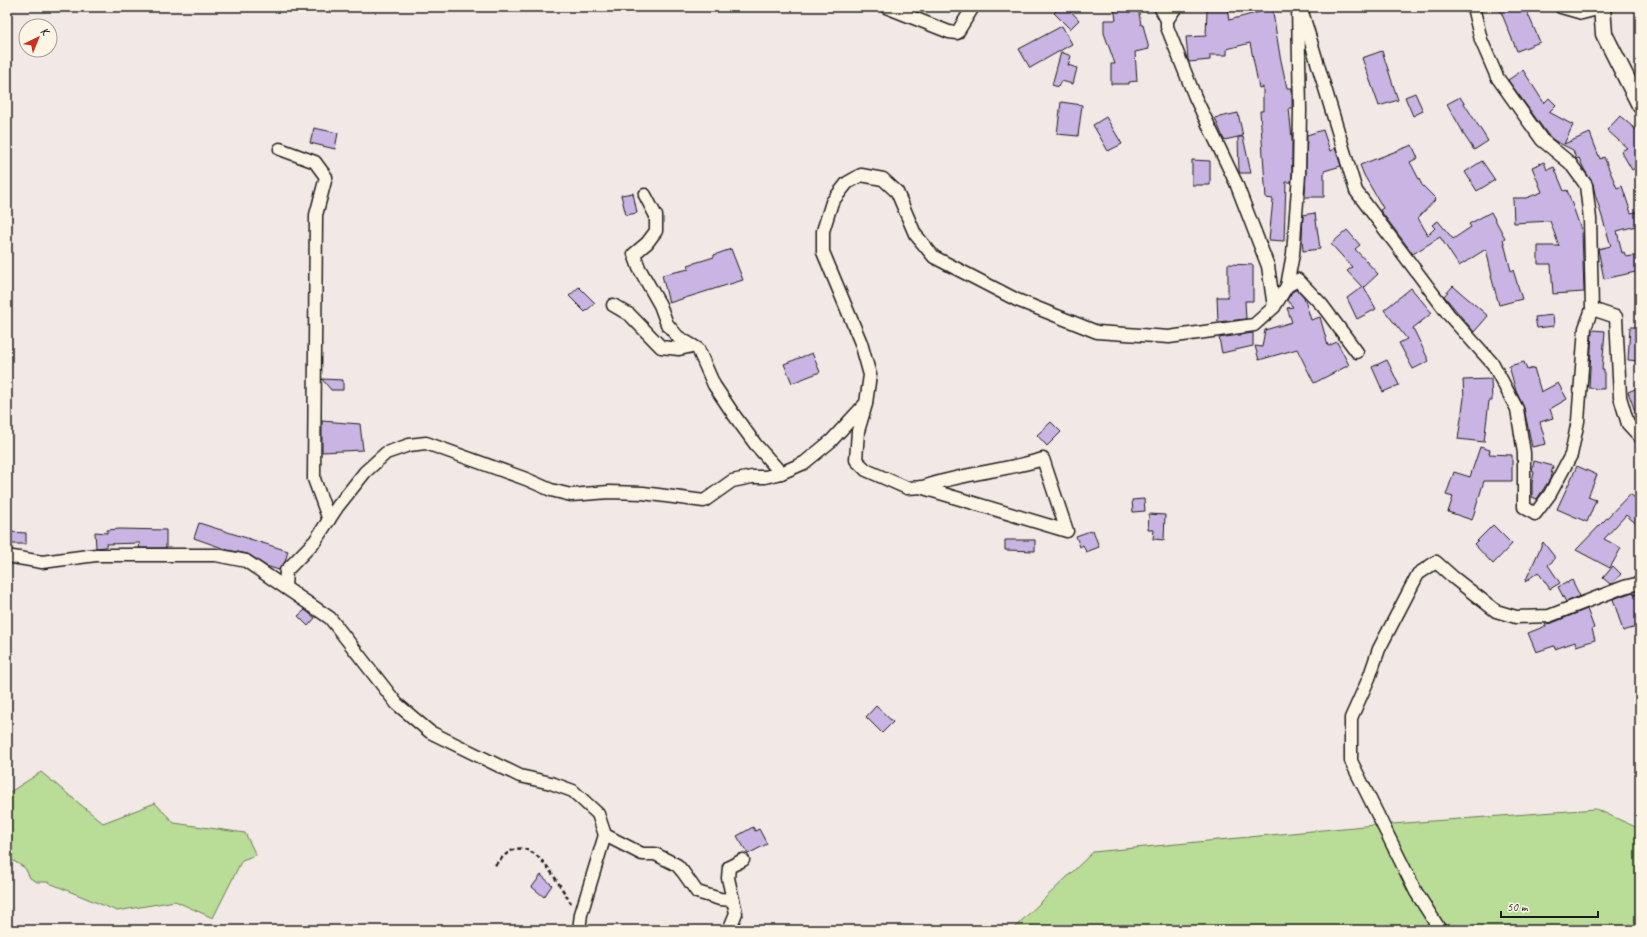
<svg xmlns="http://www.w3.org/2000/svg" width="1647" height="937" font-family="Caveat,sans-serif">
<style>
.green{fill:#b9dc96;stroke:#6a7c59}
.building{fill:#c9b4e4;stroke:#1c1c1c}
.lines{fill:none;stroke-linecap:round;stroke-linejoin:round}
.minor-casing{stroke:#1c1c1c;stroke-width:15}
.tertiary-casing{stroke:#1c1c1c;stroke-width:19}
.path{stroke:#1c1c1c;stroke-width:2.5;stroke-dasharray:4 3;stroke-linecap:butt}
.minor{stroke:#fcf5e5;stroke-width:12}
.tertiary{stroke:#fcf5e5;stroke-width:16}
</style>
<rect width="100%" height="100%" fill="#f2e8e5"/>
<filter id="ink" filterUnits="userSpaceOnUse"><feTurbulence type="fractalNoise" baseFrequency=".025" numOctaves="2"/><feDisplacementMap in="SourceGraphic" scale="8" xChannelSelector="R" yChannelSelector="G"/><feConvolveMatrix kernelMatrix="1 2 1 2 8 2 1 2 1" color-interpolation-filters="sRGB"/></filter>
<g filter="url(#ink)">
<g class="green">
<path d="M41 772 103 823 155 803 174 823 245 833 256 855 242 860 213 918 175 901 117 911 47 882H37L30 878 25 868 7 857V789L10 792Z"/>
<path d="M1596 809 1640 829V930H1012L1093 852 1364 826Z"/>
</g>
<g class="building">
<path d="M1060 7H1067L1079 20 1070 29 1054 13Z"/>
<path d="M1114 7H1138L1141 25H1143L1149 49 1135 52 1137 81 1129 82V84H1111V64H1115L1104 33V20H1116Z"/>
<path d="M1257 7H1272L1280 56 1287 88H1292V108H1289L1292 139V175L1291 182H1286L1284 241 1269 240 1273 199 1266 198 1260 111H1263V87L1259 88 1250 43 1227 49V55H1210V60L1189 62 1188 59 1186 37 1206 36 1207 9H1227L1229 20 1260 12Z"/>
<path d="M1499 7H1525L1540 42 1517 51Z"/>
<path d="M1062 26 1072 44 1030 68 1019 49Z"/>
<path d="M1382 51 1398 100 1379 106 1362 58Z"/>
<path d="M1061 52 1071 56 1068 65 1077 68 1073 84 1061 81 1058 87 1052 85Z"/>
<path d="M1523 70 1544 103 1549 98 1556 105 1549 112 1573 125 1564 144 1590 133 1600 159 1604 157 1617 188 1622 186 1631 213 1640 211V225L1617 231 1622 253 1624 252 1626 257 1640 255V271L1604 279 1598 249 1611 246 1595 194 1593 184 1584 169 1579 158 1576 159 1573 150 1555 141 1548 135 1508 80Z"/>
<path d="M1415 93 1423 111 1413 116 1405 97Z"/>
<path d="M1460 97 1488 141 1474 150 1462 132H1463L1447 104Z"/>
<path d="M1061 102 1082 105 1078 136 1057 134Z"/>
<path d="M1238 113 1243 136 1224 140 1215 118Z"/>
<path d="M1620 116 1640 133V165L1632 170 1621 151 1627 148 1607 130Z"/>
<path d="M1106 117 1122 144 1108 151 1093 125Z"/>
<path d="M314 128 338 133 335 149 310 143Z"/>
<path d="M1323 130 1330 151 1335 148 1341 166 1324 171V197H1305L1307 135Z"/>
<path d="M1238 137H1243L1251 173H1240L1239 171Z"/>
<path d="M1412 145 1418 158 1410 162 1422 185 1436 199 1418 218 1428 235 1435 228 1432 225 1438 221 1453 239 1471 227 1469 224 1491 212 1505 238 1503 239 1511 271 1513 270 1522 299 1499 305 1491 276H1492L1486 249 1459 266 1440 237 1413 254 1380 210 1383 208 1364 175 1360 165Z"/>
<path d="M1192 160 1210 161V185H1192Z"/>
<path d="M1482 161 1495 180 1477 191 1465 172Z"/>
<path d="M1544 162 1547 170 1554 167 1564 191 1567 190 1582 232 1584 292 1553 294 1551 264H1538V246H1559L1550 221 1514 223 1513 198H1526L1542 192 1532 167Z"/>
<path d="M633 193 637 213 626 215 621 195Z"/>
<path d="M1315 213 1320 249 1303 251 1302 239 1303 215Z"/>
<path d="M1347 230 1360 245 1355 249 1378 274 1364 287 1376 309 1357 319 1347 298 1362 287 1347 271 1352 267 1331 244Z"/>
<path d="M731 249 743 280 669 303 662 275 689 269 688 265 714 257V255Z"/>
<path d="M1228 264 1253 265V301H1245L1246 319 1218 322 1217 297H1228Z"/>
<path d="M1453 286 1488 316 1474 332 1444 296Z"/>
<path d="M579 287 595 303 585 312 569 296Z"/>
<path d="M1411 288 1432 313 1413 328 1429 361 1413 369 1399 343 1407 339 1384 310Z"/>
<path d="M1297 289 1304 297 1311 320 1320 317 1328 346 1337 342 1349 365 1314 383 1297 349 1259 360 1255 346 1262 347 1265 330 1292 322 1287 308 1293 307 1287 300 1292 292Z"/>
<path d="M1553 315 1554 326 1537 328 1535 317Z"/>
<path d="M1630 327H1640V361L1628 360Z"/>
<path d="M1592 330 1605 331 1602 370H1604V389L1589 388Z"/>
<path d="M1253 333V346L1222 353 1219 338Z"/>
<path d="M812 353 820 372 792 383 784 364Z"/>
<path d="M1387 360 1399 385 1383 392 1372 367Z"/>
<path d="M1524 362 1527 370 1534 368 1541 392 1558 383 1567 399 1550 409 1553 418 1540 422 1546 444 1532 447 1524 408 1516 391 1509 366Z"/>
<path d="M322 379 343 380V390H331Z"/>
<path d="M1491 379 1492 401H1489L1484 442 1458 439 1464 398 1463 380Z"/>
<path d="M1640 387V422H1639L1628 392Z"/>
<path d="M322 421 360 424 363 450 322 452Z"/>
<path d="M1051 422 1061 432 1047 446 1037 435Z"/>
<path d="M1480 447 1490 450 1489 454 1512 455V481H1484L1472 520 1448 512 1453 497 1446 495 1454 472 1470 477Z"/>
<path d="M1534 461 1553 466 1550 479 1537 499 1532 497V483L1534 472 1532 471Z"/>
<path d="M1577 466 1597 475 1588 497 1596 500 1587 522 1557 509Z"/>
<path d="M1630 494 1640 502V527L1626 515 1604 539 1621 548 1610 568 1576 550Z"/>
<path d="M1144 499 1145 511 1133 512 1132 500Z"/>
<path d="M1149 514 1165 515 1164 540 1153 539 1154 530H1148Z"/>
<path d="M199 523 288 551 285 562 279 570 266 566 248 554 228 550 194 538Z"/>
<path d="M1493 525 1512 544 1493 564 1474 544Z"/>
<path d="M120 529 166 530V548H139L140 543 106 544V547L96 548 95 532 107 533V530Z"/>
<path d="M1093 530 1099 547 1086 552 1083 545 1080 547 1076 536Z"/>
<path d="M11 532 26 533V544H11Z"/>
<path d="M1005 540H1035V551L1005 550Z"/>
<path d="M1543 542 1554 556V560L1548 565 1560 583 1550 589 1538 572 1525 582Z"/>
<path d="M1613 566 1621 574 1613 583 1610 584 1603 578Z"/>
<path d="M1572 580 1580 596 1566 602 1558 587Z"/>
<path d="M1633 592 1634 595 1640 593V626L1623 631 1613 599Z"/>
<path d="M1587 609 1594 628 1592 629 1595 640 1576 646 1575 642 1555 649 1554 646 1536 652 1528 633 1546 626 1545 624 1552 623Z"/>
<path d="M305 610 315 618 308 626 298 616Z"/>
<path d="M876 706 893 722 882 733 866 717Z"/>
<path d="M753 827 755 831 759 829 767 844 748 854 737 836Z"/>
<path d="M541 875 552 885 544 897 532 887Z"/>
</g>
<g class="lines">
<defs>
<g id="minor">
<path d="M886 7 949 32 957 33 973 7"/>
<path d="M1160 7 1167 20V27L1195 97 1236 183 1268 266 1274 307"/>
<path d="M1473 7 1481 40 1497 77 1542 140 1570 163 1586 185 1590 219 1592 309"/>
<path d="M1561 7 1582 13 1601 8"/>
<path d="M1302 12 1356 191 1449 315 1493 364 1517 409 1524 453V507L1535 514 1550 494 1571 455 1578 421 1585 328 1592 309 1616 317 1620 397 1628 424 1640 437"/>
<path d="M1167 20 1176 7"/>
<path d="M280 149 315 162 326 177 316 215 314 479 329 520"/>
<path d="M645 195 656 216V231L647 243 634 254 639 268 660 305 667 324 678 337 698 349 714 385 734 415 756 445 781 473"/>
<path d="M1287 286 1298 280 1322 305 1357 352"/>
<path d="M613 305 630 315 661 347 679 349 693 346"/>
<path d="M866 404 858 431 856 460 866 470 907 488 923 487C962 473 1004 471 1043 459L1067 531 920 487"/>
<path d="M7 556 42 562 96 555H216L246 561 330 618 397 704 430 732 520 776 551 783 573 791 598 814 605 835 581 914 579 930"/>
<path d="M285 587 286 571 315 541 338 506 365 472 386 453 409 445 426 443 526 479 551 490 571 495 609 492 643 493 704 501 732 481 752 477H765L781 473 804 463 831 441 866 403 870 375 861 343 823 252V231L832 202 847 183 861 175 883 179 897 192 915 234 934 257 1017 300 1097 332 1169 337 1254 325 1274 307 1287 286 1293 254 1299 175 1300 110 1298 7"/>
<path d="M605 835 642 854H655L677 865 683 872 697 892 720 899 733 900"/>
<path d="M729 930 736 913 728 878 729 867 743 860"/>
<path d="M1440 930 1416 892 1351 761V718L1369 678 1379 649 1418 574 1436 562 1454 578 1496 611 1516 617 1549 616 1624 587 1640 583"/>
</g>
<path id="tertiary" d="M1602 7 1604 34 1640 105"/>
</defs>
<use href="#minor" class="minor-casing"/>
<use href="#tertiary" class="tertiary-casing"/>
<path class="path" d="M495 865C500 860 505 854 511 851 537 837 560 888 571 903"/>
<use href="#minor" class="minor"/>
<use href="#tertiary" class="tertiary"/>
</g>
</g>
<rect width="1647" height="937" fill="none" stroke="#fcf5e5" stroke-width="24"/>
<rect x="12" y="12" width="1623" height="913" fill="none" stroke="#1c1c1c" stroke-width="1.5" filter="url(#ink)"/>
<g transform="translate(38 38) rotate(43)"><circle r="19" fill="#fcf5e5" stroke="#a29e95"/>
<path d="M0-3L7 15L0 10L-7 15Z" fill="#c8321e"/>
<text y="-6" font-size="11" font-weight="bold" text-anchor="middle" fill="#1c1c1c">K</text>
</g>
<path d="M1501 911v6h97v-6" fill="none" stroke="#1c1c1c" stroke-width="2"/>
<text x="1507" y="911" font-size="12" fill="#1c1c1c" stroke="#fcf5e5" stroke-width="3" paint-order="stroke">50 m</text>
</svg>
